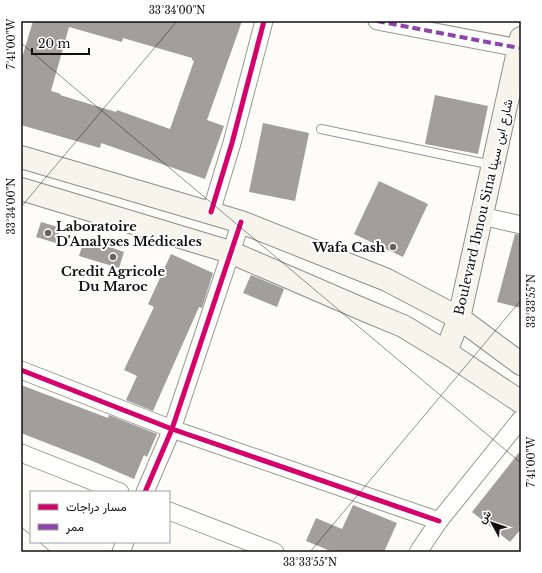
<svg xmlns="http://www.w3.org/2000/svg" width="542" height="573" font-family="'Libre Baskerville',Vazirmatn,serif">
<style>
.building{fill:#a19f9c;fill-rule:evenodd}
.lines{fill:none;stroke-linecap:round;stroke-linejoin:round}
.lane-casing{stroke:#979795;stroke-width:10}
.street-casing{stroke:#979795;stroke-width:19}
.secondary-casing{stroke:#8e8d8b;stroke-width:24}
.lane{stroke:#fffffe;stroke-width:8}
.street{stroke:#fffffe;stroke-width:17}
.secondary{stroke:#f6f4eb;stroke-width:22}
.quiet{stroke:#8e44ad;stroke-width:4;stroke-dasharray:8 4;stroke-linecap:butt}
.cycleway-casing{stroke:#fff;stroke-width:8}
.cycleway{stroke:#d6006c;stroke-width:5}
.ticks{fill:none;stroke:#111;stroke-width:1;stroke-opacity:0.45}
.poi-dot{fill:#646362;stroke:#fff;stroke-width:1.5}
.labels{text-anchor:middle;stroke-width:4;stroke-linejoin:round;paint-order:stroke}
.street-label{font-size:13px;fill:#111;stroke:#fff}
.poi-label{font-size:13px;font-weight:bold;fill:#111;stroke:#fff;text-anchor:start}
.neatline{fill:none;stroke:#111;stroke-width:1.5}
.ticks-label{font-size:10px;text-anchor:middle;fill:#111}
</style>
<rect width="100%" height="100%" fill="#fdfcf7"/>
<g class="building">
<path d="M33 21H242L207 120 224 126 205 179 101 143 100 148 21 125V61ZM69 27 122 42 123 38 192 58V60L194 61 170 129 117 110 116 112 60 95 61 94 51 91Z"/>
<path d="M435 95 488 106 478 154 425 144Z"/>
<path d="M263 123 309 133 295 201 249 192Z"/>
<path d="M379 181 428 204 403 257 354 234Z"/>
<path d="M41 222 61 228 56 243 36 237Z"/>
<path d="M515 234 521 235V308L497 302Z"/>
<path d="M85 237 104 243V245L124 252 119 268 79 256Z"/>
<path d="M171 254 213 273 202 308 199 307 153 411 126 400 137 376 124 370 154 307 148 304Z"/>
<path d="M251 275 284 289 277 307 243 293Z"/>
<path d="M21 385 108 418 109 415 157 434 147 457 144 455 134 479 90 460 21 433Z"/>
<path d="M521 450V529L510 542 472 512Z"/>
<path d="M353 505 397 523 384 552H333L306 541 316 518 342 529Z"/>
</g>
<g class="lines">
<defs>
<path id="lane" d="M321 129 492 165"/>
<g id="street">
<path d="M377 21 519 48"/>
<path d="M211 212 232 143 264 21"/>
<path d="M482 216 521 225"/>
<path d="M21 370 172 429 439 521"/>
<path d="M21 453 120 492"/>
<path d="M145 492 172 429 241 222"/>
<path d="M169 511 275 552"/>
<path d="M121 552 125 542"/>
<path d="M418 552 439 521 521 419"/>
</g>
<g id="secondary">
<path d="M21 157 241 222 387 280 459 318 521 364"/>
<path d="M21 189 230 252 369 312 403 326 446 352 521 402"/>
<path d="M446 352 459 318 521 38"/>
</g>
</defs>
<use href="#lane" class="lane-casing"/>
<use href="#street" class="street-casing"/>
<use href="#secondary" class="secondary-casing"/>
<use href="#lane" class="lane"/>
<use href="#street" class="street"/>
<use href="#secondary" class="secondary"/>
<path class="quiet" d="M377 21 519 48"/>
<defs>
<g id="cycleway">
<path d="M211 212 232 143 264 21"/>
<path d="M21 370 172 429 439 521"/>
<path d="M145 492 172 429 241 222"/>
</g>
</defs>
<use href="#cycleway" class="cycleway-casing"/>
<use href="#cycleway" class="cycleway"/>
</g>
<path class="ticks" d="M21 43 521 463M21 207 177 21M21 527 31 535M39 542 51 552M310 552 521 300"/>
<g class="poi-dot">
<circle cx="48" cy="233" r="4"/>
<circle cx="393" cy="247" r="4"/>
<circle cx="113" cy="257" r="4"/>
</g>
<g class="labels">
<g class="street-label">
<text transform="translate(483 207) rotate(-77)" y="5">Boulevard Ibnou Sina شارع ابن سينا</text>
</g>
<g class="poi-label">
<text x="56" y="231">Laboratoire<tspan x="56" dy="15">D'Analyses Médicales</tspan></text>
<text x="385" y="252" text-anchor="end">Wafa Cash</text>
<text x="113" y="276" text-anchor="middle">Credit Agricole<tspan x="113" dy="15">Du Maroc</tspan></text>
</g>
</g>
<rect width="542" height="573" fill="none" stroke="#ffffff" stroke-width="44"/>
<rect x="30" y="491" width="140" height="52" fill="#ffffff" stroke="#a0a0a0"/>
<rect x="38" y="504" width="20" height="6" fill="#d6006c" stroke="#a0a0a0"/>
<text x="66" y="511" font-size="12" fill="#111111">مسار دراجات</text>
<rect x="38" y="524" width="20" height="6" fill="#8e44ad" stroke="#a0a0a0"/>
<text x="66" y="531" font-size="12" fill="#111111">ممر</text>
<g transform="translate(492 523) rotate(310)" stroke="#ffffff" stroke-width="3" paint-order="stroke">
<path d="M0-3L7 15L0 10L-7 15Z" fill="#111111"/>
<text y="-6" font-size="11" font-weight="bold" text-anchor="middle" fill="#111111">ش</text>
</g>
<path d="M32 48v6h57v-6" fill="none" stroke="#111111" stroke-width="2"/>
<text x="38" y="48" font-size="12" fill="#111111" stroke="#ffffff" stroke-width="3" paint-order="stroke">20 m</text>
<rect x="22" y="22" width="498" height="529" class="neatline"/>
<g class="ticks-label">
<text x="177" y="14">33°34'00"N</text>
<text transform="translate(11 44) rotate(-90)" y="4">7°41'00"W</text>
<text transform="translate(11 206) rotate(-90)" y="4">33°34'00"N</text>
<text transform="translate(531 301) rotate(-90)" y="4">33°33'55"N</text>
<text transform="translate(531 462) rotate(-90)" y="4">7°41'00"W</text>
<text x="310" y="566">33°33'55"N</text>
</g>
</svg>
